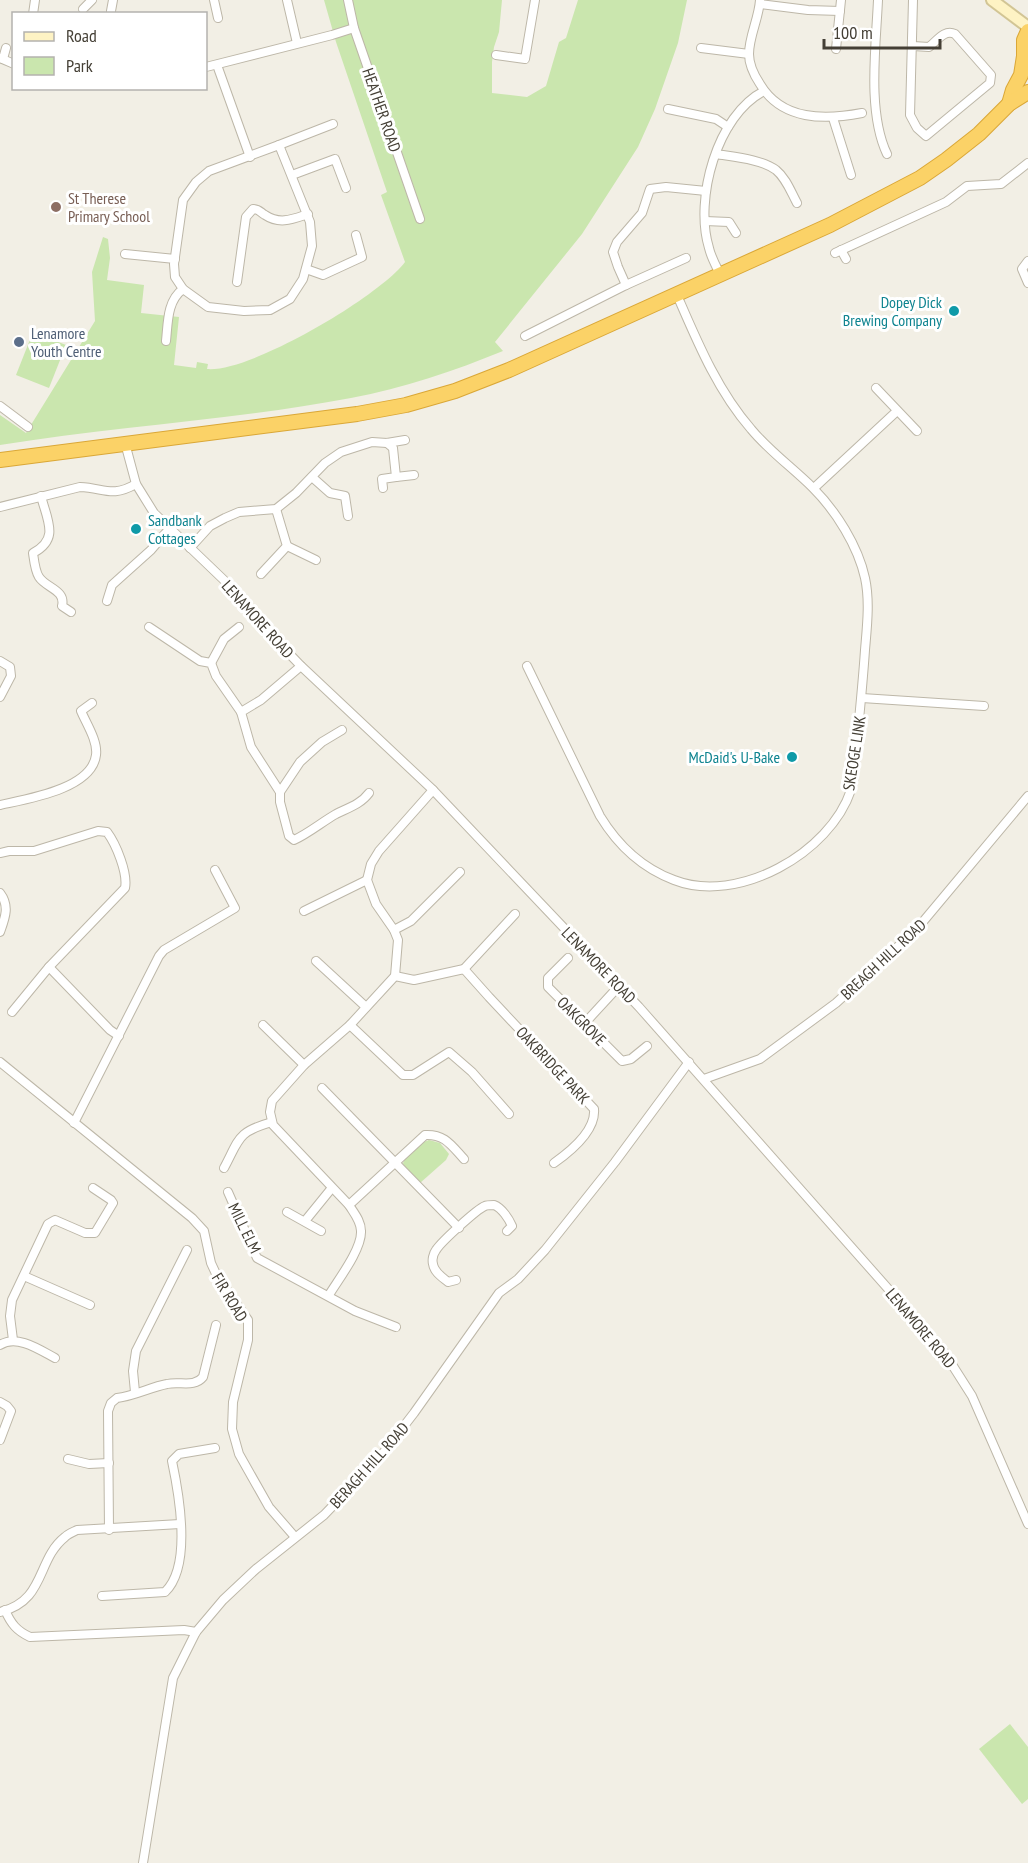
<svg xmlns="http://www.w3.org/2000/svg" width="1028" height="1863" font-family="'PT Sans Narrow',sans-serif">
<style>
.green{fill:#cae6ae}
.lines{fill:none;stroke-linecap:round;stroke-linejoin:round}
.street-casing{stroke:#bdb7a8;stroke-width:10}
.secondary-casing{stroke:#d2c595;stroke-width:14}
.highway-casing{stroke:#daa737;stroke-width:16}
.street{stroke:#fff;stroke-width:8}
.secondary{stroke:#fef3c4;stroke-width:10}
.highway{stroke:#fbd267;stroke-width:14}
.education-dot{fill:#8d6e63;stroke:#fff;stroke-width:2}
.culture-dot{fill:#0f9aa8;stroke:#fff;stroke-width:2}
.service-dot{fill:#5c6f8a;stroke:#fff;stroke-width:2}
.labels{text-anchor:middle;stroke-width:6;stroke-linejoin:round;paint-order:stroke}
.street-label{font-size:16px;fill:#443f35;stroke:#fff}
.education-label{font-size:16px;fill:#785e54;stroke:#fff;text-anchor:start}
.culture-label{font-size:16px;fill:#0d838f;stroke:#fff;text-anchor:end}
.service-label{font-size:16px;fill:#4e5e75;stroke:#fff;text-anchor:start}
</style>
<rect width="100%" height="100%" fill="#f2efe5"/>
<g class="green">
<path d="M324 0H502L499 32 494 47 492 62V93L527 97 546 86 559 42 566 38 578 0H687L678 43 655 109 638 147 582 234 495 342 503 351C454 371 404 388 351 398 235 420 116 426 0 445V415L26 433 95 321 92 272 103 237 108 239 110 258 107 280 144 285 141 313 179 317 174 365 196 368 197 362 208 364 207 369C250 373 380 296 405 262L381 195 387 192 336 42Z"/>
<path d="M33 332 66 345 49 388 16 375Z"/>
<path d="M429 1140 440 1143 449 1154 446 1160 420 1183 404 1167 403 1163C407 1153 419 1143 429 1140Z"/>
<path d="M1010 1724 1028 1747V1799L1022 1804 979 1749Z"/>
</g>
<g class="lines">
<defs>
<g id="street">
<path d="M214 0 218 18"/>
<path d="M287 0 297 43"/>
<path d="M348 0 354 28 420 219"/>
<path d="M760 0C759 18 749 36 749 54 749 66 754 75 760 84 782 121 825 120 862 113"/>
<path d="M878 0C876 46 867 112 887 154"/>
<path d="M913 0 910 115 917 128 926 136 990 83 991 75 955 34C944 29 937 41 929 47L913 46"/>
<path d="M760 4 808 10 840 11"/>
<path d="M83 9 92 0"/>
<path d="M111 11 113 0"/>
<path d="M33 14 35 0"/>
<path d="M701 48 749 54"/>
<path d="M836 49 841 0"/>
<path d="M496 55 525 59 535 0"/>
<path d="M0 58 14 64"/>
<path d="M3 59 6 48"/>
<path d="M217 65 250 157"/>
<path d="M206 67 332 35 354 28"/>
<path d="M668 109 716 119 728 127"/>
<path d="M833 118 851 175"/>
<path d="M279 145 310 222 312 246 303 279 290 299 270 310 244 311 208 307 183 289 175 277 174 264 183 200 196 182 209 171Z"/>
<path d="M279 145 333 124"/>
<path d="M716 154C734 157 761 159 776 170 786 178 791 192 797 203"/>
<path d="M292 175 335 159 346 188"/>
<path d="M705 221 729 222 736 233"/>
<path d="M841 250 846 259"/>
<path d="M835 253 946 202 967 186 1001 184 1028 163"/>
<path d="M125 254 175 259"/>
<path d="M1028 261 1022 269 1028 283"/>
<path d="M306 269 323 275 362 257 356 235"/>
<path d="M720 274C716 266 711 257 709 248 694 199 717 115 764 91"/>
<path d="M237 282 246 217 253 209C259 209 260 212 265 215 280 225 293 219 308 214"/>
<path d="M626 285 618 267 613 252 617 242 642 213 650 189 666 187 706 191"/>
<path d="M525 336 626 285 686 258"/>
<path d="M166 341C168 322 167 301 183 289"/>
<path d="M876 388 917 431"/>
<path d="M0 406 28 427"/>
<path d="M125 443 136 484 154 513 227 583 256 619 301 666 433 790 639 1007 944 1352 972 1396 1028 1524"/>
<path d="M312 477 330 493 345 496 348 516"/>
<path d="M396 477 414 475"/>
<path d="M383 488 382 479 396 477 393 448 387 443"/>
<path d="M814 488 897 411"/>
<path d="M41 496C47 520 60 539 33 553 34 560 35 571 39 577 46 588 66 590 62 606L71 612"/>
<path d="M0 507 80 487C105 488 111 498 136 484"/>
<path d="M287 546 316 560"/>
<path d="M190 548 210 526 225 518 239 512 276 509 296 493 325 463 341 452 372 442 387 443 405 440"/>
<path d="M261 574 287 546 276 509"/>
<path d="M107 601 112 585 151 550 169 529"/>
<path d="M149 627 200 661 211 663 216 676 241 712"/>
<path d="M0 661 10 667 11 676 0 697"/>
<path d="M211 663 224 639 239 627"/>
<path d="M301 666 261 700 241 712 251 747 280 792V802L289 836 294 840C309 833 322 822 336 814 348 808 361 804 369 793"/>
<path d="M527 666 600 816C617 844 642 868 674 880 738 905 830 853 851 790 856 775 855 756 857 740 860 710 863 680 865 650 867 626 870 601 865 578 858 546 836 511 813 488 793 468 769 451 751 429 717 390 697 341 677 295"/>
<path d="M862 698 984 706"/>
<path d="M280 792 300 762 322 742 342 730"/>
<path d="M0 805C27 799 92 789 96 755 98 741 86 723 81 711L92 703"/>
<path d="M0 853 9 851H34L98 831 107 832C116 844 128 873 125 888L49 967 12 1012"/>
<path d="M0 893C10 906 5 918 0 932"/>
<path d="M304 911 367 880"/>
<path d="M394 930 411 921 460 872"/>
<path d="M568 958 548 978V987L622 1061 631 1059 647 1046"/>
<path d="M316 961 366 1007"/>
<path d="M49 967 110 1030 119 1036"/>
<path d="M464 969 515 914"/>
<path d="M395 976 414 980 464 969 489 997 594 1109C596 1130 571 1151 554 1163"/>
<path d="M584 1024 619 986"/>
<path d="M263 1025 304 1065"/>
<path d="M350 1025 403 1075H413L449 1052 472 1072 509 1114"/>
<path d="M0 1062 192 1218 204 1231 211 1263 217 1276 248 1320V1340L233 1402 232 1429 239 1454 269 1507 295 1537"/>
<path d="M704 1079 760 1059 836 1003 916 930 1028 796"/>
<path d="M322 1088 459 1228"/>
<path d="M74 1123 159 956 164 950 235 908 215 870"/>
<path d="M224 1168C240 1138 237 1132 272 1122"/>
<path d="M228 1192 257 1258 355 1311 396 1327"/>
<path d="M349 1205 425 1135C445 1134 451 1145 464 1159"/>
<path d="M287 1212 321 1231"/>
<path d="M305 1221 331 1189"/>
<path d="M24 1276 90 1305"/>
<path d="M456 1280 448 1282C442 1277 434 1272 433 1264 432 1260 433 1254 436 1250 441 1242 477 1209 485 1206 487 1205 492 1205 494 1205 502 1208 509 1219 512 1226L507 1231"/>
<path d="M329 1295C338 1280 362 1249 361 1231 361 1221 354 1213 349 1205L273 1125 270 1112 272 1101 304 1065 350 1025 395 976 398 940 394 930 376 904 367 880 371 864 379 851 433 790"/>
<path d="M13 1340 10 1316 12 1300 48 1224 55 1220 85 1233H95L113 1203 111 1200 93 1188"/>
<path d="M0 1345C17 1334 40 1350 55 1358"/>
<path d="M135 1392 133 1371 136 1351 187 1250"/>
<path d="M0 1402 7 1406 11 1411 0 1440"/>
<path d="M68 1459 89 1464 109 1463"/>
<path d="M109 1530 108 1411 111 1403 117 1398C134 1396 151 1387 167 1384 180 1381 194 1388 203 1377L216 1325"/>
<path d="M102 1596 165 1592C192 1566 179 1494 172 1461L179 1454 215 1448"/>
<path d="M5 1610C11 1624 17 1631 30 1637L184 1630 196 1632"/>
<path d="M0 1612C46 1601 36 1560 65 1537 68 1534 73 1532 77 1530L180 1524"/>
<path d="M143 1863 173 1678 196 1632 223 1600 256 1569 324 1515 380 1457 414 1413 499 1293 518 1279 545 1250 615 1162 689 1062"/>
</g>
<path id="secondary" d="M992 0 1028 27"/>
<g id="highway">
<path d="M1009 104 1013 90 1021 75 1024 56V40L1028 31"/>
<path d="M0 460 357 414 406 405 455 391 509 370 830 225 920 178 946 160 979 134 1009 104 1028 92"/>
</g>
</defs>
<use href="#street" class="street-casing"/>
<use href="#secondary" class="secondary-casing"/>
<use href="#highway" class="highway-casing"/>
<use href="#street" class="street"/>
<use href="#secondary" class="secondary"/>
<use href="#highway" class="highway"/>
</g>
<circle class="education-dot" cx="56" cy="207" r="6"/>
<g class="culture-dot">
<circle cx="954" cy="311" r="6"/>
<circle cx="136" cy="529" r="6"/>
<circle cx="792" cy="757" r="6"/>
</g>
<circle class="service-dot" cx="19" cy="342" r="6"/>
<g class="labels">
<g class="street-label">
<text transform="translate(382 110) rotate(71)" y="6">HEATHER ROAD</text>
<text transform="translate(258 619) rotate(48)" y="6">LENAMORE ROAD</text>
<text transform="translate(854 753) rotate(-81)" y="6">SKEOGE LINK</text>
<text transform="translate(883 959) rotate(-43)" y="6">BREAGH HILL ROAD</text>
<text transform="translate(599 965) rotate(46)" y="6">LENAMORE ROAD</text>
<text transform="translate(582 1021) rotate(45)" y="6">OAKGROVE</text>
<text transform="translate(553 1065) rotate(47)" y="6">OAKBRIDGE PARK</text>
<text transform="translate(245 1228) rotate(64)" y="6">MILL ELM</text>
<text transform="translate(230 1297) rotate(59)" y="6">FIR ROAD</text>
<text transform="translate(921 1328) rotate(50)" y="6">LENAMORE ROAD</text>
<text transform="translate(369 1465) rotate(-48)" y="6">BERAGH HILL ROAD</text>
</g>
<g class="education-label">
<text x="68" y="204">St Therese<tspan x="68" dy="18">Primary School</tspan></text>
</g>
<g class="culture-label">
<text x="942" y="308">Dopey Dick<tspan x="942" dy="18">Brewing Company</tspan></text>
<text x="148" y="526" text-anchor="start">Sandbank<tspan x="148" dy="18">Cottages</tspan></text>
<text x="780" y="763">McDaid's U-Bake</text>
</g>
<g class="service-label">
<text x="31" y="339">Lenamore<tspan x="31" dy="18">Youth Centre</tspan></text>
</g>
</g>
<rect x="12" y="12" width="195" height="78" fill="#ffffff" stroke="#b4b2ae" stroke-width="1.5"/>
<rect x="24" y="32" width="30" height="9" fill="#fef3c4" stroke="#b4b2ae" stroke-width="1.5"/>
<text x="66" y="42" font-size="18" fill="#443f35">Road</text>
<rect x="24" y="57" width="30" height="18" fill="#cae6ae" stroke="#b4b2ae" stroke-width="1.5"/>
<text x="66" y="72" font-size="18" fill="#443f35">Park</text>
<path d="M824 39v9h116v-9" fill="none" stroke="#443f35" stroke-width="3"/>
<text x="833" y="39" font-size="18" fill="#443f35" stroke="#ffffff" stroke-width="4.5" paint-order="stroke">100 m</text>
</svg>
